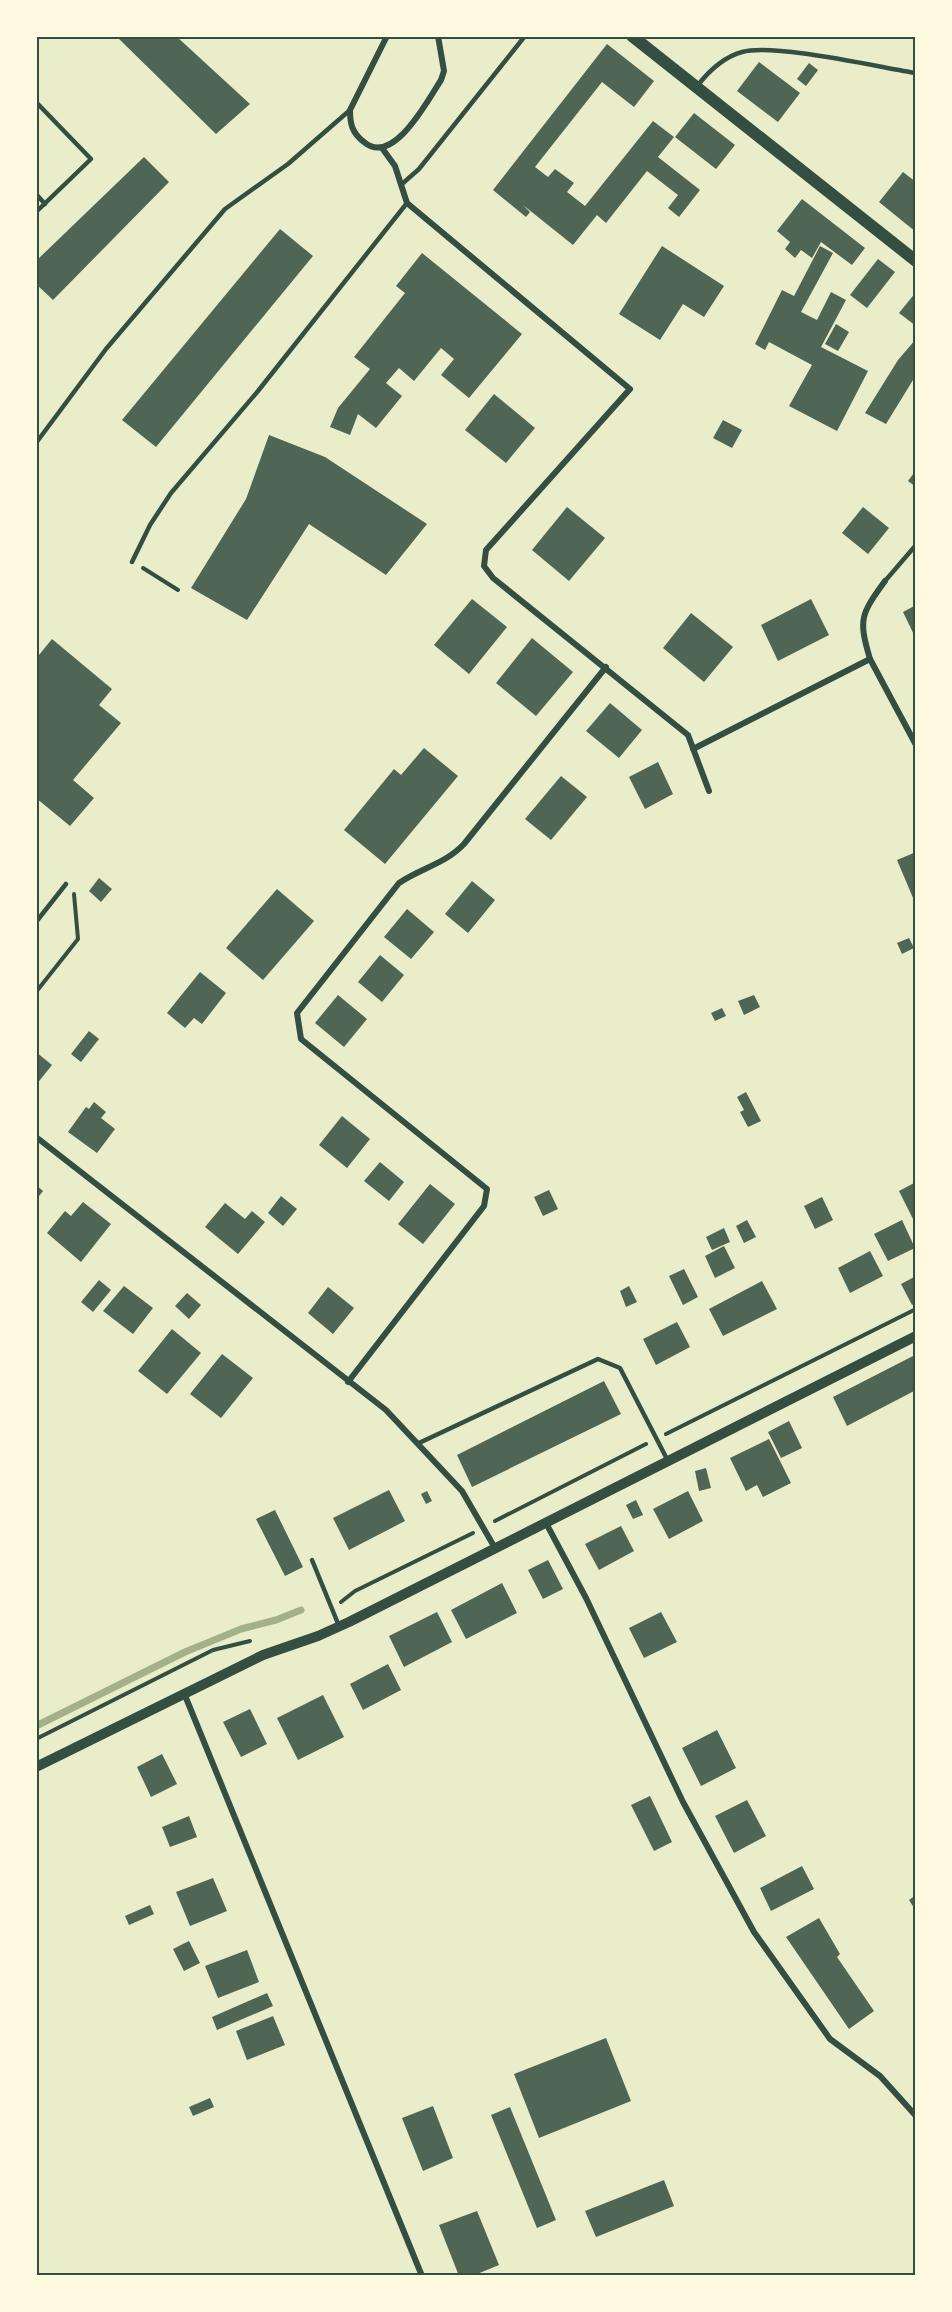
<svg xmlns="http://www.w3.org/2000/svg" width="952" height="2312" font-family="Montserrat,sans-serif">
<style>
.lines{fill:none;stroke-linecap:round;stroke-linejoin:round}
.stream{stroke:#a3b18a;stroke-width:7}
.building{fill:#4f6655}
.path{stroke:#344e41;stroke-width:4}
.service{stroke:#344e41;stroke-width:4.5}
.minor{stroke:#344e41;stroke-width:6}
.tertiary{stroke:#344e41;stroke-width:10}
.secondary{stroke:#344e41;stroke-width:12}
.neatline{fill:none;stroke:#344e41;stroke-width:2}
</style>
<rect width="100%" height="100%" fill="#e9edc9"/>
<g class="lines">
<path class="stream" d="M36 1726 185 1652 241 1629 276 1620 301 1610"/>
</g>
<g class="building">
<path d="M116 36H176L250 104 216 134Z"/>
<path d="M607 44 654 81 634 107 602 82 535 167 548 177 555 169 574 183 567 192 585 206 653 121 674 137 658 157 700 190 679 217 668 208 678 195 647 171 606 223 597 215 573 245 523 205 530 212 526 217 493 190Z"/>
<path d="M759 62 800 93 778 122 737 91Z"/>
<path d="M809 63 818 70 806 86 797 79Z"/>
<path d="M694 113 735 145 716 169 675 137Z"/>
<path d="M144 157 169 182 53 300 36 284V261Z"/>
<path d="M903 172 916 182V232L879 202Z"/>
<path d="M802 199 865 248 852 265 821 242 812 258 801 250 795 258 785 249 790 242 777 231Z"/>
<path d="M280 229 313 256 156 447 122 420Z"/>
<path d="M662 246 724 286 704 317 683 304 660 340 619 314Z"/>
<path d="M820 246 833 253 801 312 817 320 831 292 846 300 821 347 868 371 837 431 789 406 812 365 769 342 765 350 755 344 782 290 794 296Z"/>
<path d="M422 253 522 334 469 398 441 375 454 359 441 348 414 381 399 368 386 383 402 396 376 428 358 414 350 435 330 427 338 408 370 369 354 357 405 293 396 286Z"/>
<path d="M878 259 895 272 867 308 850 295Z"/>
<path d="M916 292V326L899 313Z"/>
<path d="M836 324 849 332 838 351 825 344Z"/>
<path d="M916 339V382L913 380 886 424 865 413 898 360Z"/>
<path d="M494 394 535 428 506 463 465 430Z"/>
<path d="M723 420 742 430 732 448 713 438Z"/>
<path d="M269 435 325 457 427 524 386 575 309 524 247 620 191 588 246 499Z"/>
<path d="M916 470V487L908 481Z"/>
<path d="M567 507 605 538 569 581 532 550Z"/>
<path d="M863 507 889 528 868 554 842 533Z"/>
<path d="M472 599 507 627 469 674 434 645Z"/>
<path d="M811 599 829 635 778 661 761 625Z"/>
<path d="M916 605V639L903 612Z"/>
<path d="M691 613 733 647 704 682 663 648Z"/>
<path d="M532 638 573 672 536 716 496 683Z"/>
<path d="M52 639 112 689 99 705 121 723 73 780 94 798 70 826 36 798V652L39 655Z"/>
<path d="M610 703 642 730 619 758 586 731Z"/>
<path d="M424 748 458 776 385 864 344 830 394 769 401 775Z"/>
<path d="M658 762 673 794 645 809 629 777Z"/>
<path d="M561 776 587 797 551 840 525 819Z"/>
<path d="M916 852V905L897 860Z"/>
<path d="M99 878 112 889 101 902 89 891Z"/>
<path d="M472 881 495 900 468 933 445 914Z"/>
<path d="M277 889 314 921 263 980 226 948Z"/>
<path d="M407 909 434 932 411 959 384 937Z"/>
<path d="M909 938 914 948 902 954 897 943Z"/>
<path d="M380 955 404 975 382 1002 358 982Z"/>
<path d="M200 972 226 993 202 1024 194 1018 185 1028 167 1013Z"/>
<path d="M338 995 367 1019 344 1047 315 1023Z"/>
<path d="M754 995 760 1007 744 1015 738 1001Z"/>
<path d="M722 1008 726 1016 715 1021 711 1013Z"/>
<path d="M89 1031 99 1039 81 1062 71 1054Z"/>
<path d="M36 1052 52 1065 36 1085Z"/>
<path d="M746 1092 761 1121 748 1127 740 1112 744 1110 737 1097Z"/>
<path d="M94 1102 106 1112 101 1118 115 1129 97 1153 68 1132 86 1107 89 1109Z"/>
<path d="M342 1116 370 1139 347 1168 319 1145Z"/>
<path d="M380 1162 404 1182 389 1201 364 1181Z"/>
<path d="M916 1182V1225L899 1191Z"/>
<path d="M430 1184 455 1204 423 1244 398 1224Z"/>
<path d="M36 1185 43 1191 36 1200Z"/>
<path d="M549 1190 558 1209 543 1216 534 1197Z"/>
<path d="M281 1196 297 1209 283 1226 268 1213Z"/>
<path d="M822 1197 833 1220 815 1229 804 1206Z"/>
<path d="M83 1202 111 1224 81 1262 47 1233 65 1211 71 1216Z"/>
<path d="M225 1203 245 1219 252 1211 265 1222 238 1254 205 1227Z"/>
<path d="M747 1220 756 1237 744 1243 736 1226Z"/>
<path d="M902 1220 915 1248 888 1261 874 1234Z"/>
<path d="M724 1228 730 1242 712 1250 706 1237Z"/>
<path d="M724 1246 735 1268 715 1278 705 1256Z"/>
<path d="M870 1251 883 1276 850 1293 838 1268Z"/>
<path d="M684 1269 698 1297 683 1305 669 1276Z"/>
<path d="M916 1276V1303L912 1305 901 1284Z"/>
<path d="M99 1280 111 1290 93 1312 81 1302Z"/>
<path d="M762 1281 777 1309 723 1336 709 1309Z"/>
<path d="M124 1286 153 1308 133 1334 103 1311Z"/>
<path d="M629 1286 637 1302 626 1307 620 1291Z"/>
<path d="M328 1287 354 1308 333 1334 308 1313Z"/>
<path d="M187 1293 201 1305 189 1319 175 1306Z"/>
<path d="M677 1322 690 1347 656 1365 643 1339Z"/>
<path d="M172 1329 201 1353 167 1394 138 1371Z"/>
<path d="M222 1354 253 1378 221 1418 190 1394Z"/>
<path d="M913 1356 916 1362V1390L847 1426 833 1397Z"/>
<path d="M604 1381 621 1414 472 1487 457 1455Z"/>
<path d="M789 1421 802 1448 781 1458 768 1432Z"/>
<path d="M769 1439 791 1483 763 1497 757 1485 746 1491 730 1458Z"/>
<path d="M706 1468 711 1488 699 1491 695 1471Z"/>
<path d="M389 1490 405 1521 349 1550 333 1518Z"/>
<path d="M427 1491 432 1501 426 1504 421 1494Z"/>
<path d="M688 1491 703 1521 669 1539 653 1509Z"/>
<path d="M636 1500 643 1515 633 1519 626 1505Z"/>
<path d="M275 1510 303 1567 285 1576 256 1519Z"/>
<path d="M621 1526 634 1551 599 1570 585 1544Z"/>
<path d="M548 1560 563 1589 543 1599 528 1570Z"/>
<path d="M502 1583 517 1613 466 1639 451 1610Z"/>
<path d="M437 1612 452 1642 404 1667 389 1636Z"/>
<path d="M661 1612 677 1642 644 1658 629 1628Z"/>
<path d="M388 1664 401 1690 363 1710 350 1684Z"/>
<path d="M323 1695 344 1737 298 1760 277 1718Z"/>
<path d="M250 1709 267 1744 241 1757 223 1722Z"/>
<path d="M717 1730 736 1768 701 1786 682 1748Z"/>
<path d="M162 1754 177 1784 151 1797 137 1767Z"/>
<path d="M650 1796 672 1842 654 1851 631 1805Z"/>
<path d="M747 1800 766 1836 734 1853 715 1816Z"/>
<path d="M189 1816 197 1837 170 1847 162 1827Z"/>
<path d="M802 1866 814 1889 771 1911 760 1888Z"/>
<path d="M213 1878 227 1911 190 1926 176 1892Z"/>
<path d="M916 1895V1911L909 1900Z"/>
<path d="M150 1905 154 1914 129 1925 125 1916Z"/>
<path d="M819 1918 840 1954 837 1957 874 2011 849 2029 786 1937Z"/>
<path d="M189 1941 200 1963 184 1971 173 1949Z"/>
<path d="M247 1950 259 1982 218 1998 205 1966Z"/>
<path d="M267 1993 273 2006 217 2030 212 2017Z"/>
<path d="M273 2016 285 2045 247 2060 236 2031Z"/>
<path d="M606 2038 631 2101 539 2138 514 2074Z"/>
<path d="M210 2098 214 2107 193 2116 189 2107Z"/>
<path d="M433 2106 453 2158 423 2171 402 2118Z"/>
<path d="M510 2107 556 2220 537 2228 491 2115Z"/>
<path d="M664 2180 674 2206 596 2237 585 2211Z"/>
<path d="M477 2211 499 2265 472 2276H459L439 2225Z"/>
</g>
<g class="lines">
<g class="path">
<path d="M143 568 178 590"/>
<path d="M36 992 78 939 74 894"/>
<path d="M666 1434 916 1309"/>
<path d="M495 1521 646 1444"/>
<path d="M341 1602 355 1591 473 1533"/>
<path d="M36 1739 213 1650 250 1641"/>
</g>
<g class="service">
<path d="M698 85C709 71 724 57 742 52 774 43 878 67 916 73"/>
<path d="M36 102 91 159 36 212"/>
<path d="M402 184 419 169 525 36"/>
<path d="M36 194 45 204"/>
<path d="M36 443 106 349 225 209 288 164 350 110"/>
<path d="M132 562 150 525 171 493 258 391 407 203"/>
<path d="M885 581 916 545"/>
<path d="M36 922 66 884"/>
<path d="M419 1443 598 1359 620 1368 668 1461"/>
<path d="M312 1560 339 1626"/>
</g>
<g class="minor">
<path d="M387 36 350 110C350 124 352 133 364 142 393 167 428 100 441 80L444 71 438 36"/>
<path d="M382 148 395 166 407 203 630 389 486 550 484 566 493 578 688 735 709 791"/>
<path d="M870 659C858 619 861 614 885 581"/>
<path d="M693 749 870 659 916 745"/>
<path d="M36 1137 386 1410 462 1491 495 1548"/>
<path d="M348 1382 484 1206 487 1189 301 1039 297 1013 399 883C421 868 445 864 464 844L606 667"/>
<path d="M546 1523 586 1598 683 1802 754 1932 830 2039 880 2076 916 2116"/>
<path d="M184 1693 422 2276"/>
</g>
<path class="tertiary" d="M36 1767 263 1655 318 1636 349 1622 916 1336"/>
<path class="secondary" d="M632 36 916 261"/>
</g>
<rect width="952" height="2312" fill="none" stroke="#fefae0" stroke-width="75"/>
<rect x="38" y="38" width="876" height="2236" class="neatline"/>
</svg>
